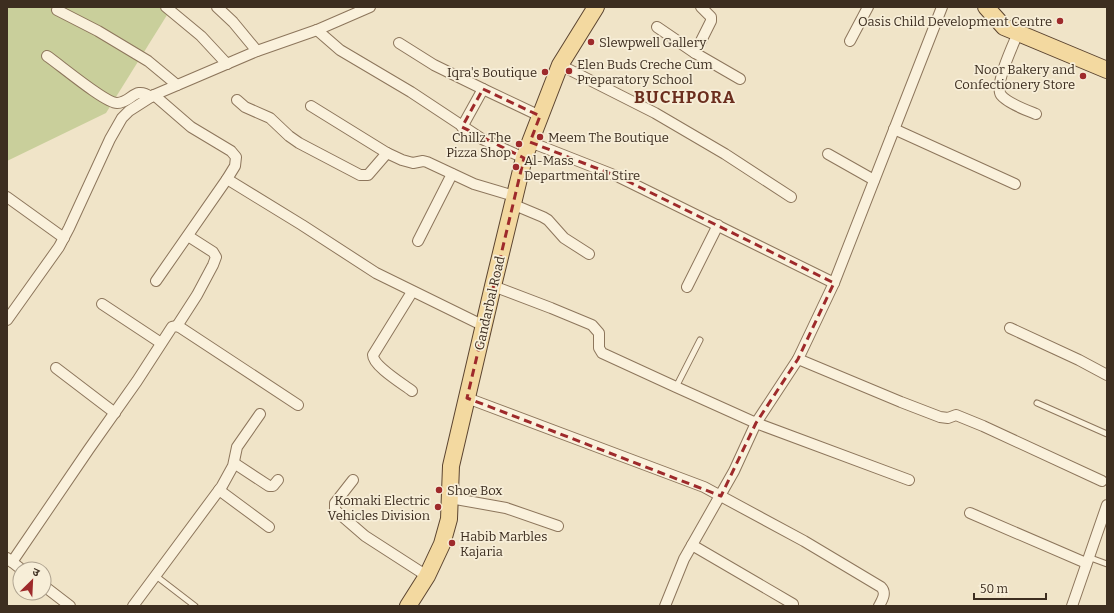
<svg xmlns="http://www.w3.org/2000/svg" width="1114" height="613" font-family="Bitter,'Noto Sans Devanagari',serif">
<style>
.green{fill:#c9cf9b}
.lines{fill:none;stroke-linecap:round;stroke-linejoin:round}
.service-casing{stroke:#8d765c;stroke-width:7}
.minor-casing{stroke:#8d765c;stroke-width:12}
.primary-casing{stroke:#5b4430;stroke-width:18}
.service{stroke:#faf1dc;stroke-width:5}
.minor{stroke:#faf1dc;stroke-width:10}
.primary{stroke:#f3d9a0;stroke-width:16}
.marked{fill:none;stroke:#9e2a2b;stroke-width:3;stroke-dasharray:8 5;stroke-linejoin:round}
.poi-dot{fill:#9e2a2b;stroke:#f7eed8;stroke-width:1.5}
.labels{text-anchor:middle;stroke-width:3.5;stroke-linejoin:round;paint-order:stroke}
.poi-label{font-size:13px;fill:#3d2e20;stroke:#f7eed8;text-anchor:start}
.street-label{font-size:13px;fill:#3d2e20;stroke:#f7eed8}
.district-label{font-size:17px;font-weight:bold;letter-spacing:1px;fill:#6b2e1e;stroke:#f7eed8}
</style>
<rect width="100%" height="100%" fill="#f0e4c8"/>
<path class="green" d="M7 7H172L106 113 7 161Z"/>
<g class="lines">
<defs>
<g id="service">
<path d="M676 387 700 340"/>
<path d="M1037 403 1107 434"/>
<path d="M1088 557 1107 564"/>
<path d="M156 576 195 606"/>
</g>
<g id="minor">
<path d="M166 7 201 36 227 64"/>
<path d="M217 7 233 22 257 51"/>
<path d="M57 10 98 31 148 61 177 85"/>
<path d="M657 27 695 53 740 79"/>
<path d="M317 30 340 50 411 92 482 139 524 158"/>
<path d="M1018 33C1013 45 994 85 1001 95 1007 103 1026 110 1036 114"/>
<path d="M850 41 868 7"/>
<path d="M399 43 434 65 483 89"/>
<path d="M695 53 711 21V17L701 7"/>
<path d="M47 56C59 64 105 103 117 103 132 103 134 85 151 97"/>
<path d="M560 65 655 113 725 154 791 197"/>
<path d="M154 95 191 127 231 151 236 157 235 166 227 179 156 281"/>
<path d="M237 100 245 107 270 118 289 136 299 143 360 175H368L387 153"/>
<path d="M311 106 387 153 402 160 413 163 423 161 427 162 474 184 514 196"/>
<path d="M462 127 483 89 540 116"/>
<path d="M894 129 1015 184"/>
<path d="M530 142 619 177 834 283"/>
<path d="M828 154 874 180"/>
<path d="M227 179 302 225 376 273 484 326"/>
<path d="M7 197 64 238"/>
<path d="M512 204 543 217 548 220 564 238 589 254"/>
<path d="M418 241 452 174"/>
<path d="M493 286 551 308 592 325 599 333V348L602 353 676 387 756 423 909 480"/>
<path d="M687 287 718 225"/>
<path d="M102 304 161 343"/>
<path d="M7 320 59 247 69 228 110 139 122 118 129 111 154 95 257 51 317 30 370 7"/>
<path d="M177 326 197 295 213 265 216 257 213 252 188 236"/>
<path d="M1010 328 1079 360 1107 375"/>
<path d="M798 359 901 402 940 417 948 418 956 415 983 426 1102 481"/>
<path d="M56 368 115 413"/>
<path d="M412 391C403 384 373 366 373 355L412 292"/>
<path d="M467 398 704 487 804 541 881 587C887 593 882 600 879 606"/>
<path d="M234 463 269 486H273L278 480"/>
<path d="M353 480 335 503V510L365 536 427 576"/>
<path d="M219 490 269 527"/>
<path d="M450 498 506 508 558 526"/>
<path d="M970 513 1086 563"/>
<path d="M692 545 793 604"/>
<path d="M7 558 21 569"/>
<path d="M12 562 89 449 137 381 172 327 177 326 181 328 298 405"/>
<path d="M44 586 70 606"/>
<path d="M133 606 222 486 233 466 237 447 260 414"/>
<path d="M665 606 684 559 734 471 756 423 798 359 834 283 942 7"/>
<path d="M1072 606 1107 505"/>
</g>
<g id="primary">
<path d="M986 7 1004 27 1107 70"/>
<path d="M408 606 427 576 442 544 449 519 451 466 493 286 524 158 560 65 596 7"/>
</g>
</defs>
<use href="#service" class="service-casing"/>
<use href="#minor" class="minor-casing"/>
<use href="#primary" class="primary-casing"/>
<use href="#service" class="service"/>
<use href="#minor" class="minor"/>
<use href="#primary" class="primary"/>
</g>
<path class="marked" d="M483 89 540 116 530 142 619 177 834 283 798 359 756 423 721 496 467 398 524 158 462 127Z"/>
<g class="poi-dot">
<circle cx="1060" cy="21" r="4"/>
<circle cx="591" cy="42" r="4"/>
<circle cx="569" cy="71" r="4"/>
<circle cx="545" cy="72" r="4"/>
<circle cx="1083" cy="76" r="4"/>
<circle cx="540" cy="137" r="4"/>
<circle cx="519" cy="144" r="4"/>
<circle cx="516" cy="167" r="4"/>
<circle cx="439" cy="490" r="4"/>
<circle cx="438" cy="507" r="4"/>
<circle cx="452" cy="543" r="4"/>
</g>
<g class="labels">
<g class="poi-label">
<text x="1052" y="26" text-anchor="end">Oasis Child Development Centre</text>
<text x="599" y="47">Slewpwell Gallery</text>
<text x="577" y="69">Elen Buds Creche Cum<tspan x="577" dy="15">Preparatory School</tspan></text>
<text x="1075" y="74" text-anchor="end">Noor Bakery and<tspan x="1075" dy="15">Confectionery Store</tspan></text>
<text x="537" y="77" text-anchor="end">Iqra's Boutique</text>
<text x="511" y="142" text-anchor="end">Chillz The<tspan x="511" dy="15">Pizza Shop</tspan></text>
<text x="548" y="142">Meem The Boutique</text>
<text x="524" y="165">Al-Mass<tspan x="524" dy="15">Departmental Stire</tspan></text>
<text x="447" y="495">Shoe Box</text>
<text x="430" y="505" text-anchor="end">Komaki Electric<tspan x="430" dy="15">Vehicles Division</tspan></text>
<text x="460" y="541">Habib Marbles<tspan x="460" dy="15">Kajaria</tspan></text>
</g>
<g class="street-label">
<text transform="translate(489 303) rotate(-77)" y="5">Gandarbal Road</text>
</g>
<g class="district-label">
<text x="685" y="103">BUCHPORA</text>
</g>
</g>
<rect width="1114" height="613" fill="none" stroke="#3d2e20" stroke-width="16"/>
<g transform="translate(32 581) rotate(24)"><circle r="19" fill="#f7eed8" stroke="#ada18e"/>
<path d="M0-3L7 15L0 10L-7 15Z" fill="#9e2a2b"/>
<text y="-6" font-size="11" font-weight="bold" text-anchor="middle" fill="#3d2e20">उ</text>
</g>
<path d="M974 593v6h72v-6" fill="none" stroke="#3d2e20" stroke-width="2"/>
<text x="980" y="593" font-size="12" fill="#3d2e20" stroke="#f7eed8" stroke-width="3" paint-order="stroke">50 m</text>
</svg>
